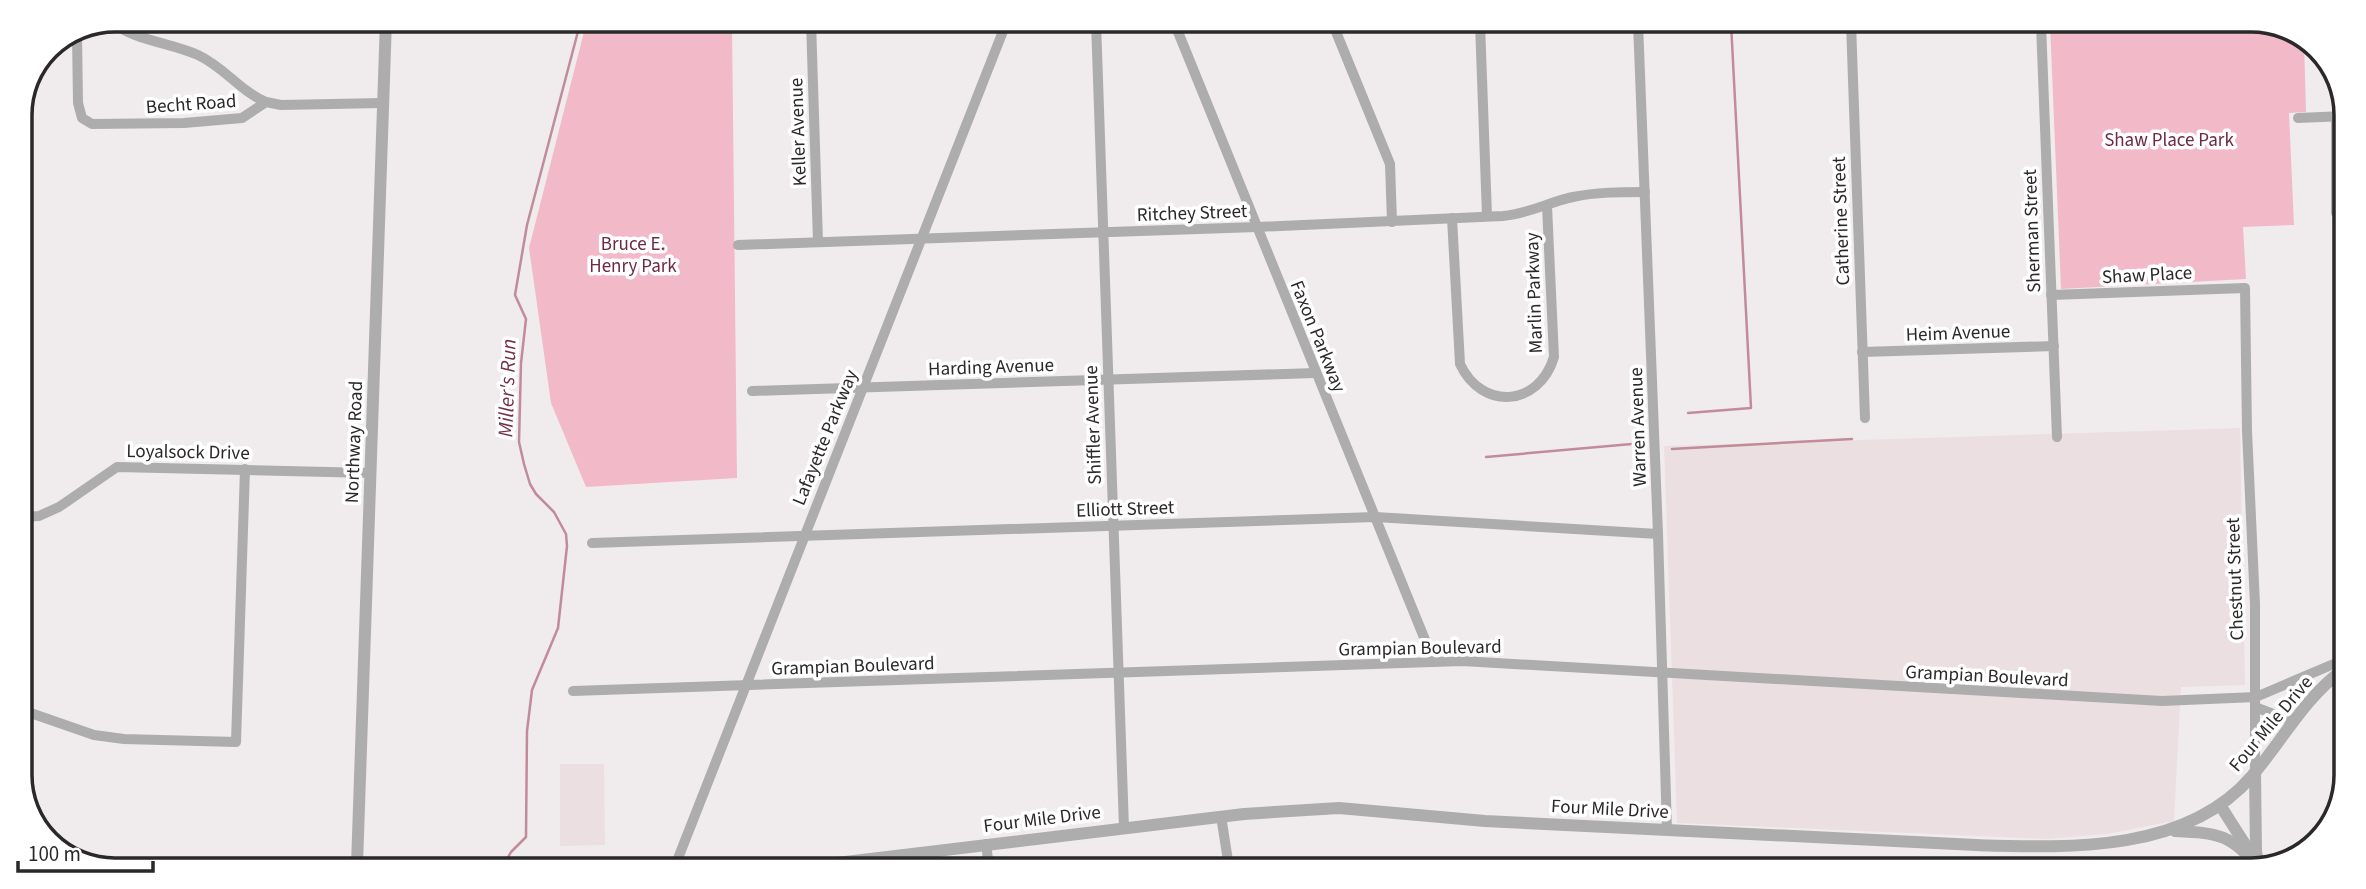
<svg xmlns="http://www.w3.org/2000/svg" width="2366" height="889" font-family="'Source Sans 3',sans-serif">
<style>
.built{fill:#ecdfe2}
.green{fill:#f2bac9}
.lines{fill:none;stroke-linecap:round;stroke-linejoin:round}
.stream{stroke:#c18b9a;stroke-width:2.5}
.minor{stroke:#aeadad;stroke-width:10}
.tertiary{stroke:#aeadad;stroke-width:12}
.labels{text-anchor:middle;stroke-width:7;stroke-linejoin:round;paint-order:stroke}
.street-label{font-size:19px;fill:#2a2829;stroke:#fff}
.park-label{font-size:19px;fill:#6d2a42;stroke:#fff}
.water-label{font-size:21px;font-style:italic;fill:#722f46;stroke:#fff}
.rim{fill:none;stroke:#2a2829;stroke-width:3.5}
</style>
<rect width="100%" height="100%" fill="#f0eced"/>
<g class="built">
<path d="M2240 428 2245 685 2181 687 2174 821 2107 834 2047 839 1677 823 1664 446Z"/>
<path d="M560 764H604L605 845 560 846Z"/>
</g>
<g class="green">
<path d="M587 20 732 21 737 478 586 487 551 403 529 248Z"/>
<path d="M2050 24H2283L2304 40 2306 112 2289 113 2294 225 2243 227 2246 279 2061 289Z"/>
</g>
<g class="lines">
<g class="stream">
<path d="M1688 413 1751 408 1731 23"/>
<path d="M1672 449 1852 439"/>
<path d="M1486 457 1643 443"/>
<path d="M503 866 511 852 526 837 527 731 532 690 558 628 567 546 566 534 554 512 536 494 530 484 524 464 519 442 521 363 526 319 515 295 527 225 581 20"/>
</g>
<g class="minor">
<path d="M110 21C135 41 169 42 198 55 224 67 240 91 266 102"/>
<path d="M811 21 818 242"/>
<path d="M1096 22 1124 828"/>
<path d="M1174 22 1434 662"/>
<path d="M1332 22 1390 164 1392 222"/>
<path d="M1480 23 1487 216"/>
<path d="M1638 23 1658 534 1667 830"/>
<path d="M1851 23 1865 418"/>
<path d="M2041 24 2057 437"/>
<path d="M77 35 78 103 82 118 92 124 184 123 242 118 266 102 281 105 382 103"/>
<path d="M2336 116V213"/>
<path d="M2298 118 2346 116"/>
<path d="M1452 218 1460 364C1482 411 1539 407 1554 357L1547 206"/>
<path d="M738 245 1257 227 1503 216C1528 214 1549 202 1573 197 1596 192 1621 192 1645 192"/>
<path d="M2051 295 2245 288 2247 431 2255 604V772"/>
<path d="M1862 352 2054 346"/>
<path d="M752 391 1315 373"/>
<path d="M19 517 39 516 59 507 117 467 371 473"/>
<path d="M592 543 1375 517 1658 534"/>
<path d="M573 691 1462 661 2162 701 2256 697 2343 660"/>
<path d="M2255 707 2294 722"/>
<path d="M19 709 94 735 124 739 236 742 245 469"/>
<path d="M1221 816 1229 867"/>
<path d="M986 844 989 867"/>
<path d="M675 866 1007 21"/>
</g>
<g class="tertiary">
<path d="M2255 772 2256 851 2258 864"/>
<path d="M2220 805 2248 849"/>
<path d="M2175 831C2218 833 2231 834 2259 868"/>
<path d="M357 865 386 20"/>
<path d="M812 866 1244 814 1339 808 1485 821 1976 845C2069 848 2186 853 2252 776 2282 741 2305 697 2343 670"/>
</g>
</g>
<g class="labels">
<g class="street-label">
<text transform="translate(191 103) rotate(-4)" y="7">Becht Road</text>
<text transform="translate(797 132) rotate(-92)" y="7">Keller Avenue</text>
<text transform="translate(1192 212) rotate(-2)" y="7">Ritchey Street</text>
<text transform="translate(1840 221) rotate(-92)" y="7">Catherine Street</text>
<text transform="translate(2031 231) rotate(-92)" y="7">Sherman Street</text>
<text transform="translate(2147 274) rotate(-3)" y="7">Shaw Place</text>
<text transform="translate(1533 293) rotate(-92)" y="7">Marlin Parkway</text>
<text transform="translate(1958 332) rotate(-2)" y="7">Heim Avenue</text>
<text transform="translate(1319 336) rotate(68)" y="7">Faxon Parkway</text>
<text transform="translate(991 366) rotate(-2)" y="7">Harding Avenue</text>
<text transform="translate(1092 425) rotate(-92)" y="7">Shiffler Avenue</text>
<text transform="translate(1637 427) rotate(-92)" y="7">Warren Avenue</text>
<text transform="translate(824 437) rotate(-68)" y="7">Lafayette Parkway</text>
<text transform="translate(353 442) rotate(-88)" y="7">Northway Road</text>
<text transform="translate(188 451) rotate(1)" y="7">Loyalsock Drive</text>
<text transform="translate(1125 508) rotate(-2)" y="7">Elliott Street</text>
<text transform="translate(2234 579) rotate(-92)" y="7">Chestnut Street</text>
<text transform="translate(1420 647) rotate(-1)" y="7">Grampian Boulevard</text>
<text transform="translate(853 665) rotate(-2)" y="7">Grampian Boulevard</text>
<text transform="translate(1987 675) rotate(3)" y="7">Grampian Boulevard</text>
<text transform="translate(2270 723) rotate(-50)" y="7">Four Mile Drive</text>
<text transform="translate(1610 808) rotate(3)" y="7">Four Mile Drive</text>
<text transform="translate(1042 818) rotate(-7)" y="7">Four Mile Drive</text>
</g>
<g class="park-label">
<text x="2169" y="146">Shaw Place Park</text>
<text x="633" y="250">Bruce E.<tspan x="633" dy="22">Henry Park</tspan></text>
</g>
<g class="water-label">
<text transform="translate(507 388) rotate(-88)" y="7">Miller's Run</text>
</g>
</g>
<path d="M0 0H2366V889H0ZM115 32H2251A83 83 0 0 1 2334 115V775A83 83 0 0 1 2251 858H115A83 83 0 0 1 32 775V115A83 83 0 0 1 115 32Z" fill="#fff" fill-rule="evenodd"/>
<path class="rim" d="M115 32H2251A83 83 0 0 1 2334 115V775A83 83 0 0 1 2251 858H115A83 83 0 0 1 32 775V115A83 83 0 0 1 115 32Z"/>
<path d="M18 861v10h135v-10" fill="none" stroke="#2a2829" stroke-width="3.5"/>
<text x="28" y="861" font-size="21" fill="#2a2829" stroke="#ffffff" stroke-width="5" paint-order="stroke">100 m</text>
</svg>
